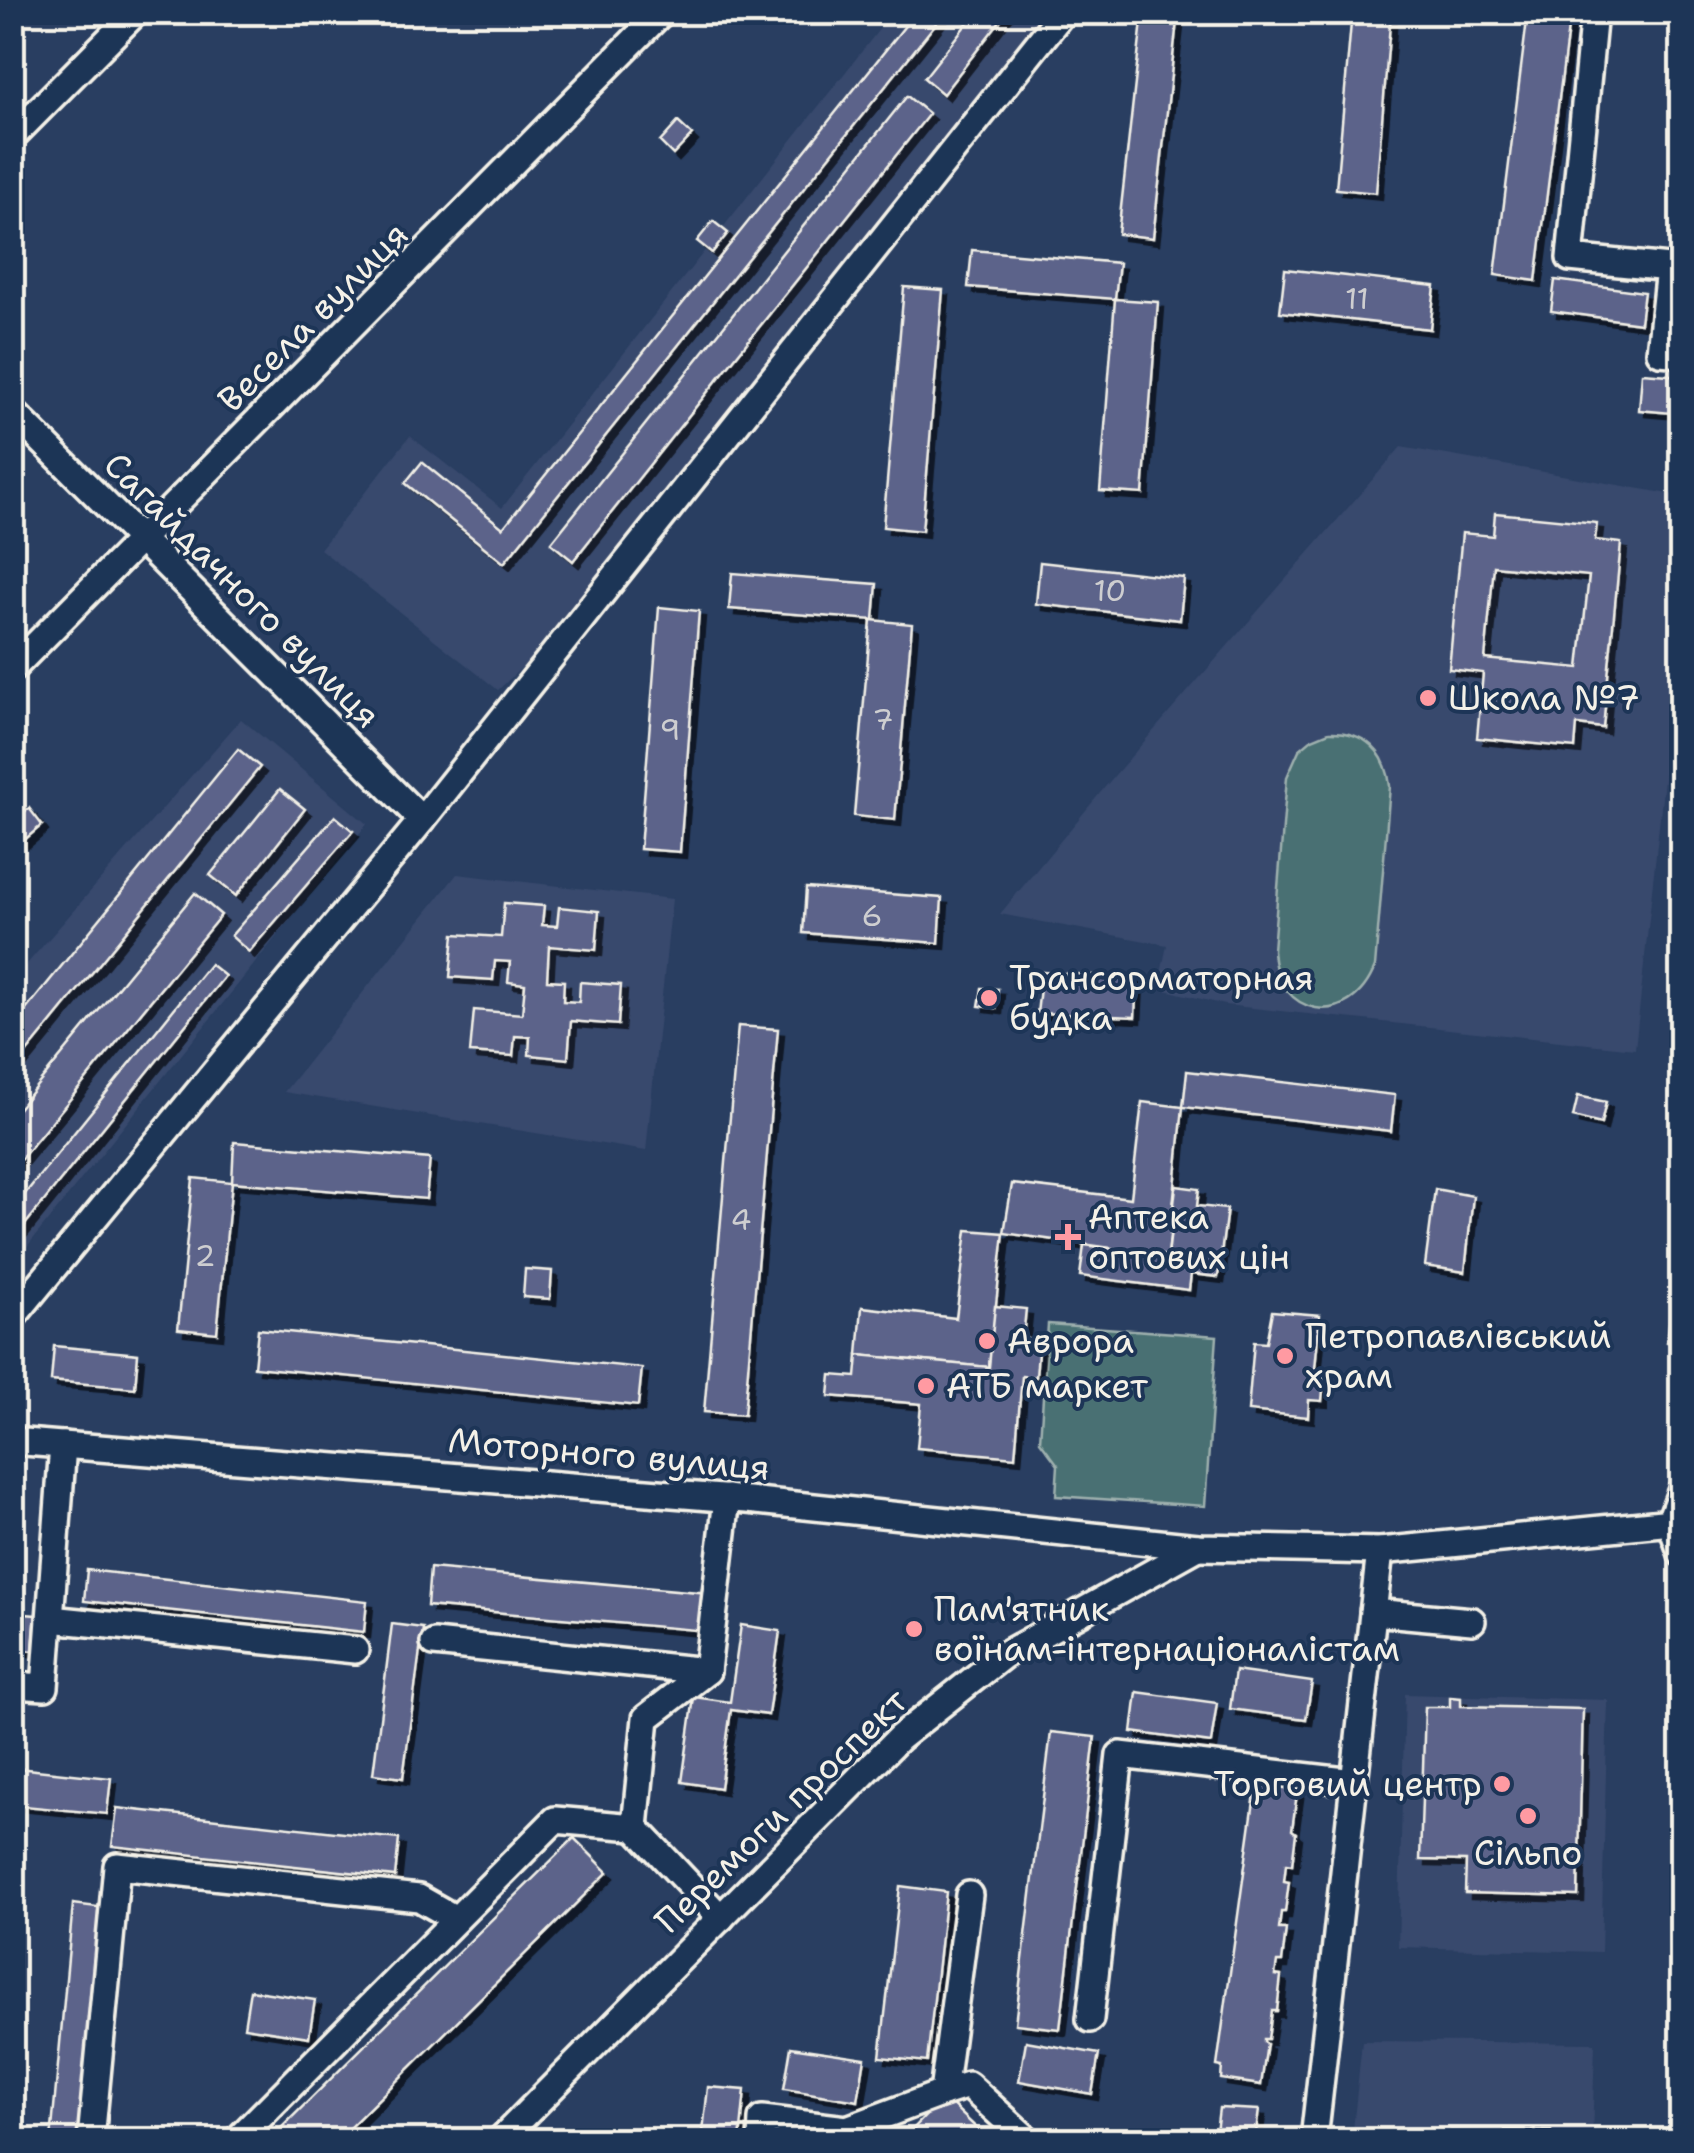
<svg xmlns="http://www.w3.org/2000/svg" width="1694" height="2153" font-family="'Shantell Sans',sans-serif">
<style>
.built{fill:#38496d}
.green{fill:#497073;stroke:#9eb0ae;stroke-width:2.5}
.building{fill:#5b638a;stroke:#f4f1e8;stroke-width:2.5;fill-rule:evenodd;filter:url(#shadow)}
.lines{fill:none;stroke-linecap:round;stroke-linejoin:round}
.minor-casing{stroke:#f4f1e8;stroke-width:32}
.minor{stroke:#1d3557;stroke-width:25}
.poi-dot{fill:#ff9aa2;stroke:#1d3557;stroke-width:4}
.labels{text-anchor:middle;stroke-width:8;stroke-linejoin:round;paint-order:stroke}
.number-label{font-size:30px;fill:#ceced0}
.street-label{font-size:35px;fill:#f4f1e8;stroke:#1d3557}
.poi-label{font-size:35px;fill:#f4f1e8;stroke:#1d3557;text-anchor:start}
</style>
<defs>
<filter id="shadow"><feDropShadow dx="6" dy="6" stdDeviation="0" flood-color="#0009"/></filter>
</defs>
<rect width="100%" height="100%" fill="#293e61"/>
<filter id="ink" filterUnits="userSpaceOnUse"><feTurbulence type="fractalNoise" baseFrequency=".01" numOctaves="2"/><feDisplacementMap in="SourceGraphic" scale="20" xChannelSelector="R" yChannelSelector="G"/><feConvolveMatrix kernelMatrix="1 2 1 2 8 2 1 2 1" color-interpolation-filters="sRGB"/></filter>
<g filter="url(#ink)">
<g class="built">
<path d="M892 13H1043L603 591 498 690 320 549 410 436 502 508Z"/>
<path d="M1401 447 1681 496V621L1635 1049 1225 1005 1158 988 1167 945 1000 914 1115 775Z"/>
<path d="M241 719 367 824 13 1264V980Z"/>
<path d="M457 874 672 899 646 1151 284 1092Z"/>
<path d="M1405 1694 1608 1700 1601 1952 1398 1947Z"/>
<path d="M1362 2041 1595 2043 1592 2140H1352Z"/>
</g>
<g class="green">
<path d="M1329 732C1365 731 1386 751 1390 786L1375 967C1350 1031 1276 1018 1273 950L1287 777 1299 750 1312 739Z"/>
<path d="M1048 1324 1217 1336 1205 1506 1056 1496 1058 1465 1040 1441Z"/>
</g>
<g class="building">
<path d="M916 12H945L504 563 405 483 422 462 503 528Z"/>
<path d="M976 12H1007L943 94 924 78Z"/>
<path d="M1143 12H1178L1153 238 1118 234Z"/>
<path d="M1352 12H1391L1376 193 1336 189Z"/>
<path d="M1528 12H1570L1536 281 1495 275Z"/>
<path d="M907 96 929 114 573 561 551 543Z"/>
<path d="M678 122 692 135 673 155 660 142Z"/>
<path d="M713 221 728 233 712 253 697 241Z"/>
<path d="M972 250 1119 263 1115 299 968 287Z"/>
<path d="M1285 269 1435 286 1430 329 1280 312Z"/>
<path d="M1555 280 1644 292 1640 323 1551 311Z"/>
<path d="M904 287 943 290 922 531 883 527Z"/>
<path d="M1115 299 1158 302 1143 494 1100 491Z"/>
<path d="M1642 373 1682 376V414L1639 410Z"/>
<path d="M1495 513 1597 523 1595 540 1621 543 1603 728 1577 725 1575 748 1477 738 1483 673 1449 669 1462 533 1493 536ZM1494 566 1589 576 1579 668 1485 659Z"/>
<path d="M1040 562 1184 578 1180 620 1036 604Z"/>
<path d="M732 573 877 584 874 620 729 609Z"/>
<path d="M659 607 699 611 680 852 640 849Z"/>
<path d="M871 620 912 624 895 820 854 816Z"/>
<path d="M238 749 260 767 12 1071V1027Z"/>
<path d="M280 789 305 809 236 896 210 875Z"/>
<path d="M29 808 42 825 22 842 12 831V822Z"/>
<path d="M335 816 353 831 249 952 231 936Z"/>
<path d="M806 888 942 898 939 943 803 933Z"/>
<path d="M195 893 221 915 12 1170V1116Z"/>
<path d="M504 903 544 906 542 925 557 926 559 907 599 911 596 950 549 946 547 980 564 981 563 1001 579 1002 580 982 621 985 618 1025 571 1021 568 1059 529 1055 530 1037 515 1036 513 1056 470 1053 474 1010 522 1014 525 984 508 982 510 962 495 961 493 980 450 977 454 934 501 937Z"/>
<path d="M210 964 225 976 12 1241V1210Z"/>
<path d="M1042 972 1137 978 1135 1017 1037 1013Z"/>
<path d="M982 988 998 989 996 1008 979 1006Z"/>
<path d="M738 1026 778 1029 744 1415 704 1412Z"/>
<path d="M1187 1071 1395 1095 1391 1131 1183 1107Z"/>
<path d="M1578 1096 1606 1102 1601 1124 1573 1117Z"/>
<path d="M1142 1102 1183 1107 1168 1256 1004 1233 1012 1184 1131 1198Z"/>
<path d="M234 1142 430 1159 426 1199 232 1182Z"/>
<path d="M193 1178 232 1182 217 1333 178 1329Z"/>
<path d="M1176 1186 1199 1189 1197 1206 1227 1209 1218 1277 1191 1274 1189 1290 1080 1276 1084 1245 1168 1256Z"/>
<path d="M1435 1189 1473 1196 1465 1272 1425 1266Z"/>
<path d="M967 1230 1004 1233 989 1367 858 1355 862 1307 956 1318Z"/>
<path d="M1679 1236H1682V1344L1667 1342Z"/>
<path d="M525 1269 552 1271 550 1299 523 1297Z"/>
<path d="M995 1306 1026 1309 1023 1338 1039 1340 1036 1377 1022 1376 1015 1457 917 1448 921 1404 829 1396 831 1375 856 1377 858 1355 989 1367Z"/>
<path d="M1272 1311 1320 1315 1315 1369 1325 1370 1322 1401 1309 1400 1308 1417 1248 1411 1254 1342 1266 1343Z"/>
<path d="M258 1329 642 1368 638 1406 254 1367Z"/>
<path d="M54 1346 138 1354 135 1388 51 1381Z"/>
<path d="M430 1568 709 1593 706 1631 427 1606Z"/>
<path d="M87 1570 367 1601 364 1632 84 1601Z"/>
<path d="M12 1613 36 1615 33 1651 12 1649Z"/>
<path d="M392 1624 423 1628 403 1778 373 1774Z"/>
<path d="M741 1625 780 1631 768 1715 731 1710 720 1788 682 1782 694 1697 730 1702Z"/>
<path d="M1235 1671 1312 1682 1306 1719 1230 1709Z"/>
<path d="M1137 1692 1217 1703 1211 1743 1132 1732Z"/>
<path d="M1450 1697 1461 1698V1706L1583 1709 1578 1896 1465 1893 1466 1861 1420 1860 1425 1707H1450Z"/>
<path d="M1051 1732 1095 1737 1060 2029 1015 2024Z"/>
<path d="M17 1768 111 1778 107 1814 13 1805Z"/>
<path d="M1257 1779 1298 1786 1292 1830 1296 1833 1292 1865 1286 1864 1284 1881 1289 1882 1285 1912H1281L1279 1929H1286L1282 1962H1277L1275 1975 1281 1976 1277 2011H1272L1268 2039H1264V2042L1267 2044 1261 2085 1221 2079 1222 2067 1217 2066Z"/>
<path d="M117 1808 399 1839 395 1877 112 1846Z"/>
<path d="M574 1838 608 1872 337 2140H269Z"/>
<path d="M900 1886 946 1892 927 2062 880 2057Z"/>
<path d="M73 1904 106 1908 83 2140H51Z"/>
<path d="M250 1990 315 2000 309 2037 244 2027Z"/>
<path d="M1026 2041 1099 2054 1092 2094 1019 2081Z"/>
<path d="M791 2047 865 2058 858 2101 784 2089Z"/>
<path d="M708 2087 745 2090 740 2140H702Z"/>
<path d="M944 2097 989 2140H925L913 2129Z"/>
<path d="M1219 2108 1259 2110 1255 2140H1215Z"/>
<path d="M1505 2130 1551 2131 1550 2140H1505Z"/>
<path d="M1451 2131 1493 2132 1492 2140H1451Z"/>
</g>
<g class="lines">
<defs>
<g id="minor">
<path d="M1594 12 1570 258 1669 268 1660 352 1682 354"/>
<path d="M12 137 136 12"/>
<path d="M12 411 422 820"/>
<path d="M12 669 662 12"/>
<path d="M12 1318 422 820 1063 12"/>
<path d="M12 1441 747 1500 1198 1547 1380 1551 1682 1521"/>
<path d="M1682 1489 1670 1521 1682 1554"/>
<path d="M1373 1612 1472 1621"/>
<path d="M50 1619 355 1650"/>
<path d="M434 1643 707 1671"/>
<path d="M12 1685 45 1687 63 1445"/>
<path d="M969 1895 943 2093 968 2085 1028 2140"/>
<path d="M721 1918 635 1827 646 1718 707 1671 727 1498"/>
<path d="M1090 2019 1120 1755 1354 1782"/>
<path d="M91 2140 117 1866 419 1898 456 1919"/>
<path d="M237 2140 555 1820 635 1827"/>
<path d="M500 2140 899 1738 1004 1655 1198 1547"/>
<path d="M761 2140 762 2119 847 2129 943 2093"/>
<path d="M1314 2140 1380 1551"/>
</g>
</defs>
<use href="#minor" class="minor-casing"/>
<use href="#minor" class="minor"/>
</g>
</g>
<g class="poi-dot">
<circle cx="1428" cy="698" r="10"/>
<circle cx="989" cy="998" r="10"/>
<path d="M1063 1222h10v10h10v10h-10v10h-10v-10h-10v-10h10z"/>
<circle cx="987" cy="1341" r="10"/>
<circle cx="1285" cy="1356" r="10"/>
<circle cx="926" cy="1386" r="10"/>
<circle cx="914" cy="1629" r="10"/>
<circle cx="1502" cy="1784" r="10"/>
<circle cx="1528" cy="1816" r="10"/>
</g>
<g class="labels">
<g class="number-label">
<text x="1357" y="309">11</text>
<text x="1110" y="601">10</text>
<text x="883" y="730">7</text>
<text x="670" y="740">9</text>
<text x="872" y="926">6</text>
<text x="741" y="1230">4</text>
<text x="205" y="1266">2</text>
</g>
<g class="street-label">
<text transform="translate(313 317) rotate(-45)" y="12">Весела вулиця</text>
<text transform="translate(242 590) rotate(45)" y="12">Сагайдачного вулиця</text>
<text transform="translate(609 1454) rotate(5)" y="12">Моторного вулиця</text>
<text transform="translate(781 1811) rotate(-44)" y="12">Перемоги проспект</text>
</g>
<g class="poi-label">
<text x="1448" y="710">Школа №7</text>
<text x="1009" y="990">Трансорматорная<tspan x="1009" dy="40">будка</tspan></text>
<text x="1088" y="1229">Аптека<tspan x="1088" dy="40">оптових цін</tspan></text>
<text x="1305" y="1348">Петропавлівський<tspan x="1305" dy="40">храм</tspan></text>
<text x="1007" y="1353">Аврора</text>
<text x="946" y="1398">АТБ маркет</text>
<text x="934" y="1621">Пам'ятник<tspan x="934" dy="40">воїнам-інтернаціоналістам</tspan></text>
<text x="1482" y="1796" text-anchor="end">Торговий центр</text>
<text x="1528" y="1865" text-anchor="middle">Сільпо</text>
</g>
</g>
<rect width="1694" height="2153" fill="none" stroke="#1d3557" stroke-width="50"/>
<rect x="25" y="25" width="1644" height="2103" fill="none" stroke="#f4f1e8" stroke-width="4" filter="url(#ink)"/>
</svg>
